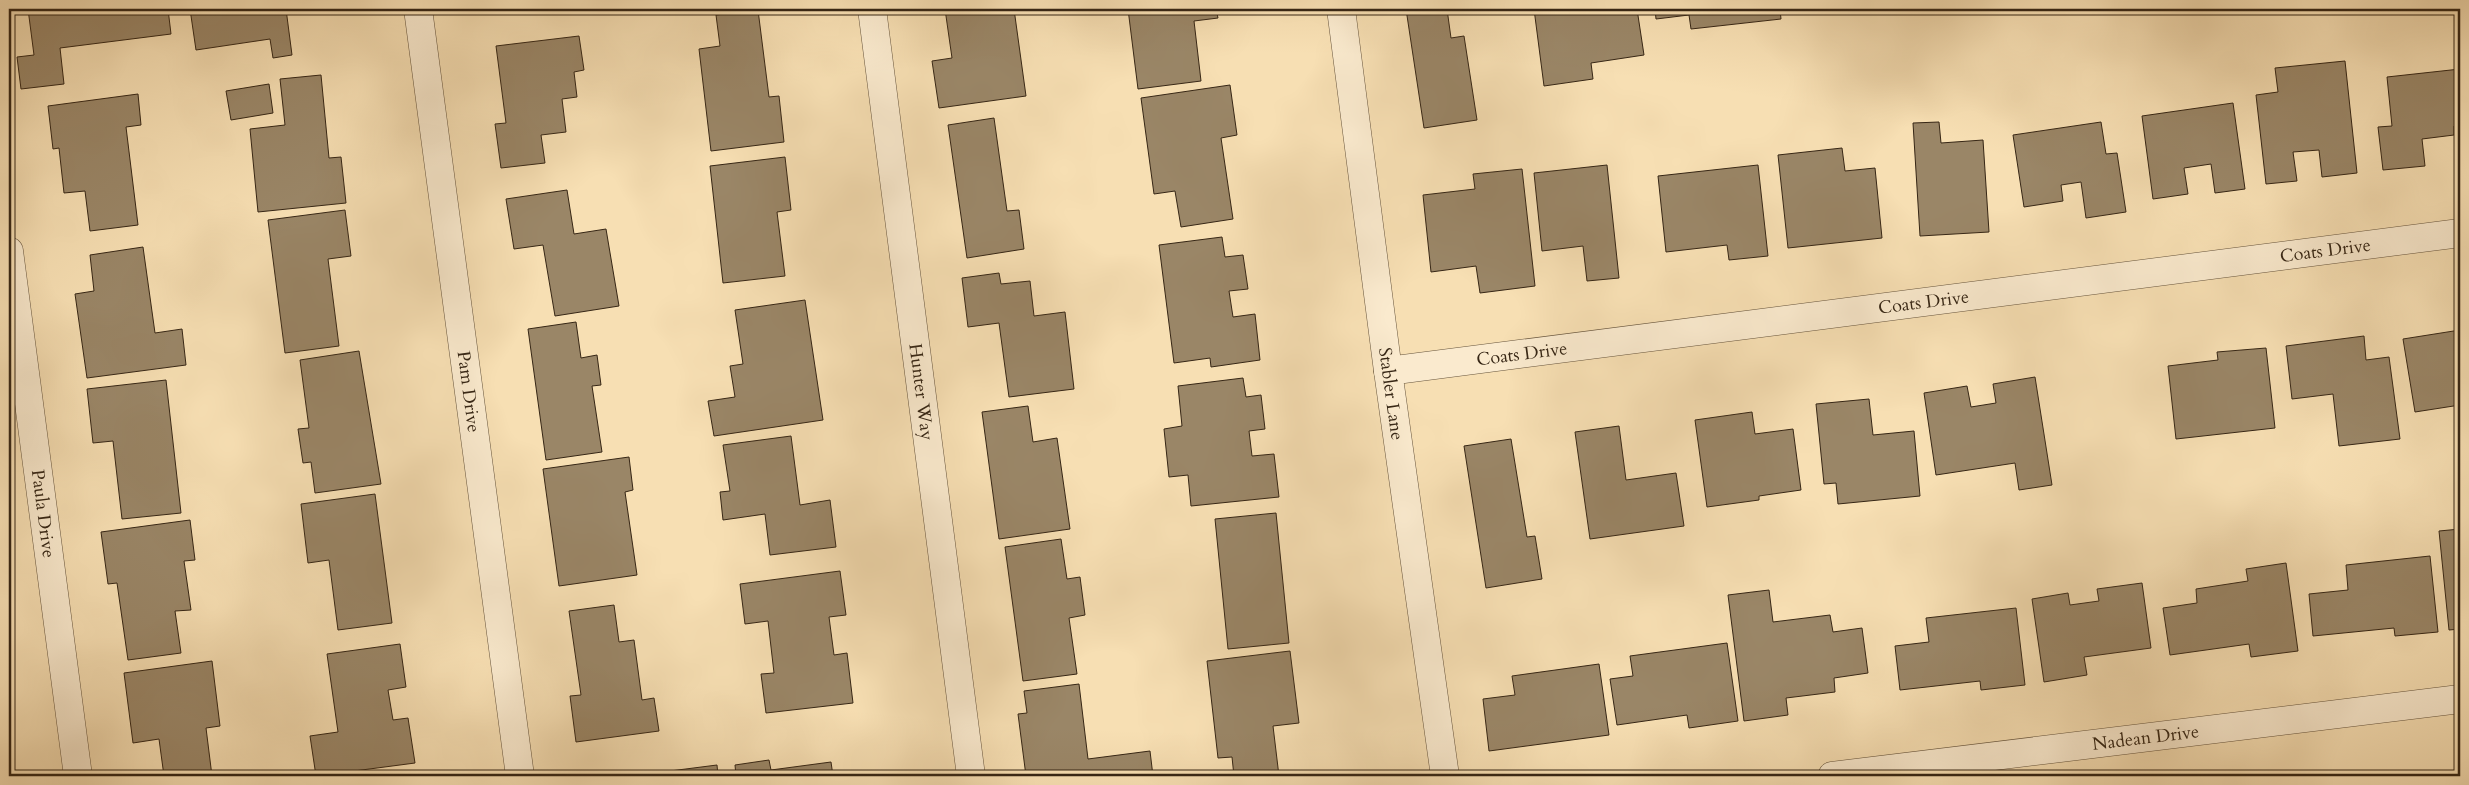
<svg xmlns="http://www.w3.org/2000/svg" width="2469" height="785" font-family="Cardo,serif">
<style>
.building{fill:#9a8667;stroke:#362615}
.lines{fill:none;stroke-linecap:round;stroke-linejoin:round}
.minor-casing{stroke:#66543c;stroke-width:29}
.minor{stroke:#faeace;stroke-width:28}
.labels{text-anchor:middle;stroke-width:5;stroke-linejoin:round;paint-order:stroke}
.street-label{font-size:18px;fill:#362615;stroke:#faeace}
</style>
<rect width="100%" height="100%" fill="#f7dfb3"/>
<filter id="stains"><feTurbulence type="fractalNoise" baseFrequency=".004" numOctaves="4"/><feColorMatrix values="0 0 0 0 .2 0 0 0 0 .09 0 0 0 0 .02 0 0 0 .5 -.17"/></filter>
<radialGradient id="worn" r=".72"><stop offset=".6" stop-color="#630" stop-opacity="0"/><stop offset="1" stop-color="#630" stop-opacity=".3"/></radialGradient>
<g class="building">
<path d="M28 9H168L171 34 60 48 64 84 21 89 17 57 34 55Z"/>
<path d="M190 9H286L292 55 273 58 270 39 196 50Z"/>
<path d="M945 9H1014L1026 96 939 108 932 61 952 58Z"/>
<path d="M1128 9H1216L1218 18 1194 21 1201 81 1138 89Z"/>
<path d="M1406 9H1447L1451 38 1464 36 1477 120 1424 128Z"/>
<path d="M1534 9H1571V12L1598 9H1637L1644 55 1591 63 1593 79 1544 86Z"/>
<path d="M1655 9H1780L1781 19 1691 29 1689 15 1656 19Z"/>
<path d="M1839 9H1882V10L1840 14Z"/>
<path d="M758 10 769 97 779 96 784 142 711 151 699 49 720 46 716 15Z"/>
<path d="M579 36 584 70 574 72 577 97 562 99 566 132 541 135 545 163 501 168 495 124 506 123 496 46Z"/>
<path d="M2345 61 2357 173 2322 177 2319 150 2293 152 2297 181 2266 184 2256 95 2278 92 2275 68Z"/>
<path d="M2460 69V126H2454V135L2422 139 2425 166 2383 170 2378 127 2392 126 2387 77Z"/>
<path d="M321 75 329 158 341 157 346 203 258 212 250 129 285 125 280 79Z"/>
<path d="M269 84 273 113 231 120 226 91Z"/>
<path d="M1230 85 1237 135 1221 138 1233 219 1181 227 1175 191 1154 194 1141 98Z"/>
<path d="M138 94 141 125 126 127 138 225 90 231 85 191 64 193 59 148 53 149 48 106Z"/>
<path d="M2233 103 2245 189 2215 193 2211 164 2184 168 2188 194 2153 199 2142 116Z"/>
<path d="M994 118 1007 211 1019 210 1024 249 967 258 948 125Z"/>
<path d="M1939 122 1941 143 1983 140 1989 232 1920 236 1913 123Z"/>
<path d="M2101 122 2106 154 2117 153 2126 212 2086 218 2081 182 2061 185 2063 201 2024 207 2013 135Z"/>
<path d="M1842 148 1845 171 1875 168 1882 238 1788 248 1778 155Z"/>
<path d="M785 157 791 210 777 212 785 276 723 283 710 166Z"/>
<path d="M1607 165 1619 278 1587 281 1583 246 1542 251 1534 173Z"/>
<path d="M1758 165 1768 256 1729 260 1727 245 1666 252 1658 176Z"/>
<path d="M1522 169 1535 286 1480 293 1476 266 1431 272 1423 195 1475 189 1473 174Z"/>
<path d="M567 190 574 234 606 229 619 306 555 316 543 245 514 249 506 199Z"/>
<path d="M345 210 351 256 328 259 339 346 285 353 268 220Z"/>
<path d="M1222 237 1225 257 1243 255 1248 289 1229 291 1233 317 1255 314 1260 360 1211 367 1210 358 1174 363 1159 245Z"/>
<path d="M143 247 155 333 182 329 186 365 87 378 75 294 94 291 90 255Z"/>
<path d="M999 273 1001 284 1030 281 1034 316 1065 312 1074 389 1009 397 999 323 968 327 962 278Z"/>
<path d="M805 300 823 420 714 436 708 401 735 397 730 366 743 364 735 310Z"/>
<path d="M576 322 581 358 597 355 601 385 592 386 602 452 546 460 528 329Z"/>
<path d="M2460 330V405L2415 412 2403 339Z"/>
<path d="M2364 336 2366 360 2389 357 2400 439 2339 446 2333 394 2292 399 2286 346Z"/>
<path d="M2266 348 2275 428 2176 439 2168 366 2218 360 2217 352Z"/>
<path d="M359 351 381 484 315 493 311 462 303 463 298 429 309 428 300 360Z"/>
<path d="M2035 377 2052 485 2019 490 2015 463 1936 475 1924 393 1967 386 1971 407 1996 403 1993 384Z"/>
<path d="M1243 378 1246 397 1261 395 1265 429 1249 431 1252 456 1274 454 1279 497 1191 506 1188 475 1169 477 1164 429 1182 426 1178 386Z"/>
<path d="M166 380 181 513 122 519 113 441 93 443 87 389Z"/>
<path d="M1869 399 1873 435 1914 431 1920 496 1838 504 1836 483 1824 484 1816 404Z"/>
<path d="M1028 406 1033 442 1057 438 1070 529 999 539 982 412Z"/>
<path d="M1752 412 1755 434 1793 429 1801 490 1759 496V500L1707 507 1695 420Z"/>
<path d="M1619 426 1626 480 1676 473 1684 526 1590 539 1575 432Z"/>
<path d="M791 436 800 505 830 500 836 547 770 555 765 514 723 520 720 492 730 491 723 445Z"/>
<path d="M1511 439 1527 537 1535 536 1542 579 1486 588 1464 446Z"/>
<path d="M629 457 633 490 625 492 637 575 559 586 543 469Z"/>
<path d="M375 494 392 623 338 630 329 560 308 563 301 504Z"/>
<path d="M1276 513 1289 643 1228 649 1215 519Z"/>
<path d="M190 520 195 560 184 561 191 610 175 611 181 653 128 660 117 583 108 584 101 532Z"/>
<path d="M2460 529V629L2449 630 2439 531Z"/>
<path d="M1061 539 1067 579 1080 577 1085 615 1069 618 1077 674 1023 681 1005 547Z"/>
<path d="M2430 556 2438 632 2395 636 2394 628 2313 636 2309 594 2348 590 2346 565Z"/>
<path d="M2286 563 2298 651 2251 657 2249 644 2170 655 2163 608 2197 603 2196 589 2248 581 2246 569Z"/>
<path d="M840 571 846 615 829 617 834 655 847 653 853 703 766 713 761 674 774 673 768 621 745 624 740 584Z"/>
<path d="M2142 583 2151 648 2084 657 2087 675 2044 682 2032 599 2068 593 2070 605 2099 601 2097 589Z"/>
<path d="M1769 590 1773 622 1830 615 1833 632 1862 628 1868 673 1834 678 1835 692 1786 698 1788 715 1744 721 1728 595Z"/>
<path d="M614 605 619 642 634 640 642 700 654 698 659 731 576 742 570 696 581 695 569 611Z"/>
<path d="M2016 608 2025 685 1981 690 1980 681 1900 690 1895 646 1929 642 1926 618Z"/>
<path d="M1727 643 1738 721 1689 728 1687 715 1617 725 1610 679 1633 676 1630 656Z"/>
<path d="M400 644 406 687 388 690 393 720 408 718 415 763 316 776 310 736 338 732 327 654Z"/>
<path d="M1290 651 1299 723 1273 726 1279 776H1234L1232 757 1218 758 1207 661Z"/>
<path d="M212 661 220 726 206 728 212 776H164L159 739 133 743 124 673Z"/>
<path d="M1599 664 1609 735 1489 751 1483 699 1515 695 1512 676Z"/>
<path d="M1079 684 1088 759 1150 751 1153 776H1026L1018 714 1027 713 1024 691Z"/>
<path d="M769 760 771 770 831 762 833 776H736L735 765Z"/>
<path d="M717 765 718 776H671L670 771Z"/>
<path d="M2447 771 2448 776H2411Z"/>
</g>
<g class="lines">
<defs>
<g id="minor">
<path id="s1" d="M418 9 520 776"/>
<path id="s2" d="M872 9 971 776"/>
<path id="s3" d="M1341 9 1388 371 1445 776"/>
<path id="s4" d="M9 251 78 776"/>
<path id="s5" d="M1388 371 2460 233"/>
<path id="s6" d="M1832 776 2460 699"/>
</g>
</defs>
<use href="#minor" class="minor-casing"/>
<use href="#minor" class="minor"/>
</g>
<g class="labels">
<g class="street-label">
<text dy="6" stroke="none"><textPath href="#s5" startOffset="945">Coats Drive</textPath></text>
<text dy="6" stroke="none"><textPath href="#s5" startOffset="540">Coats Drive</textPath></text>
<text dy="6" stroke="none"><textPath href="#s5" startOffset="135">Coats Drive</textPath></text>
<text dy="6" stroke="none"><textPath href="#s1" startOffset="386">Pam Drive</textPath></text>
<text dy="6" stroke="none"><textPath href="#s2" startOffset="386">Hunter Way</textPath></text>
<text dy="6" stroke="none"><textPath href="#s3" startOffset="388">Stabler Lane</textPath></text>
<text dy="6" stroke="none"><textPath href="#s4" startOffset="265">Paula Drive</textPath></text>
<text dy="6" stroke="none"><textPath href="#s6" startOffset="316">Nadean Drive</textPath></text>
</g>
</g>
<rect width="2469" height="785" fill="none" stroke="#f7dfb3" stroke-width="30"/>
<rect x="10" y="10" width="2449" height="765" fill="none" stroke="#362615" stroke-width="2.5"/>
<rect x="15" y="15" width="2439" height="755" fill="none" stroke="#362615"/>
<rect width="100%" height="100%" filter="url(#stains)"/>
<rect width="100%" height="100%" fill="url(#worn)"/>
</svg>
